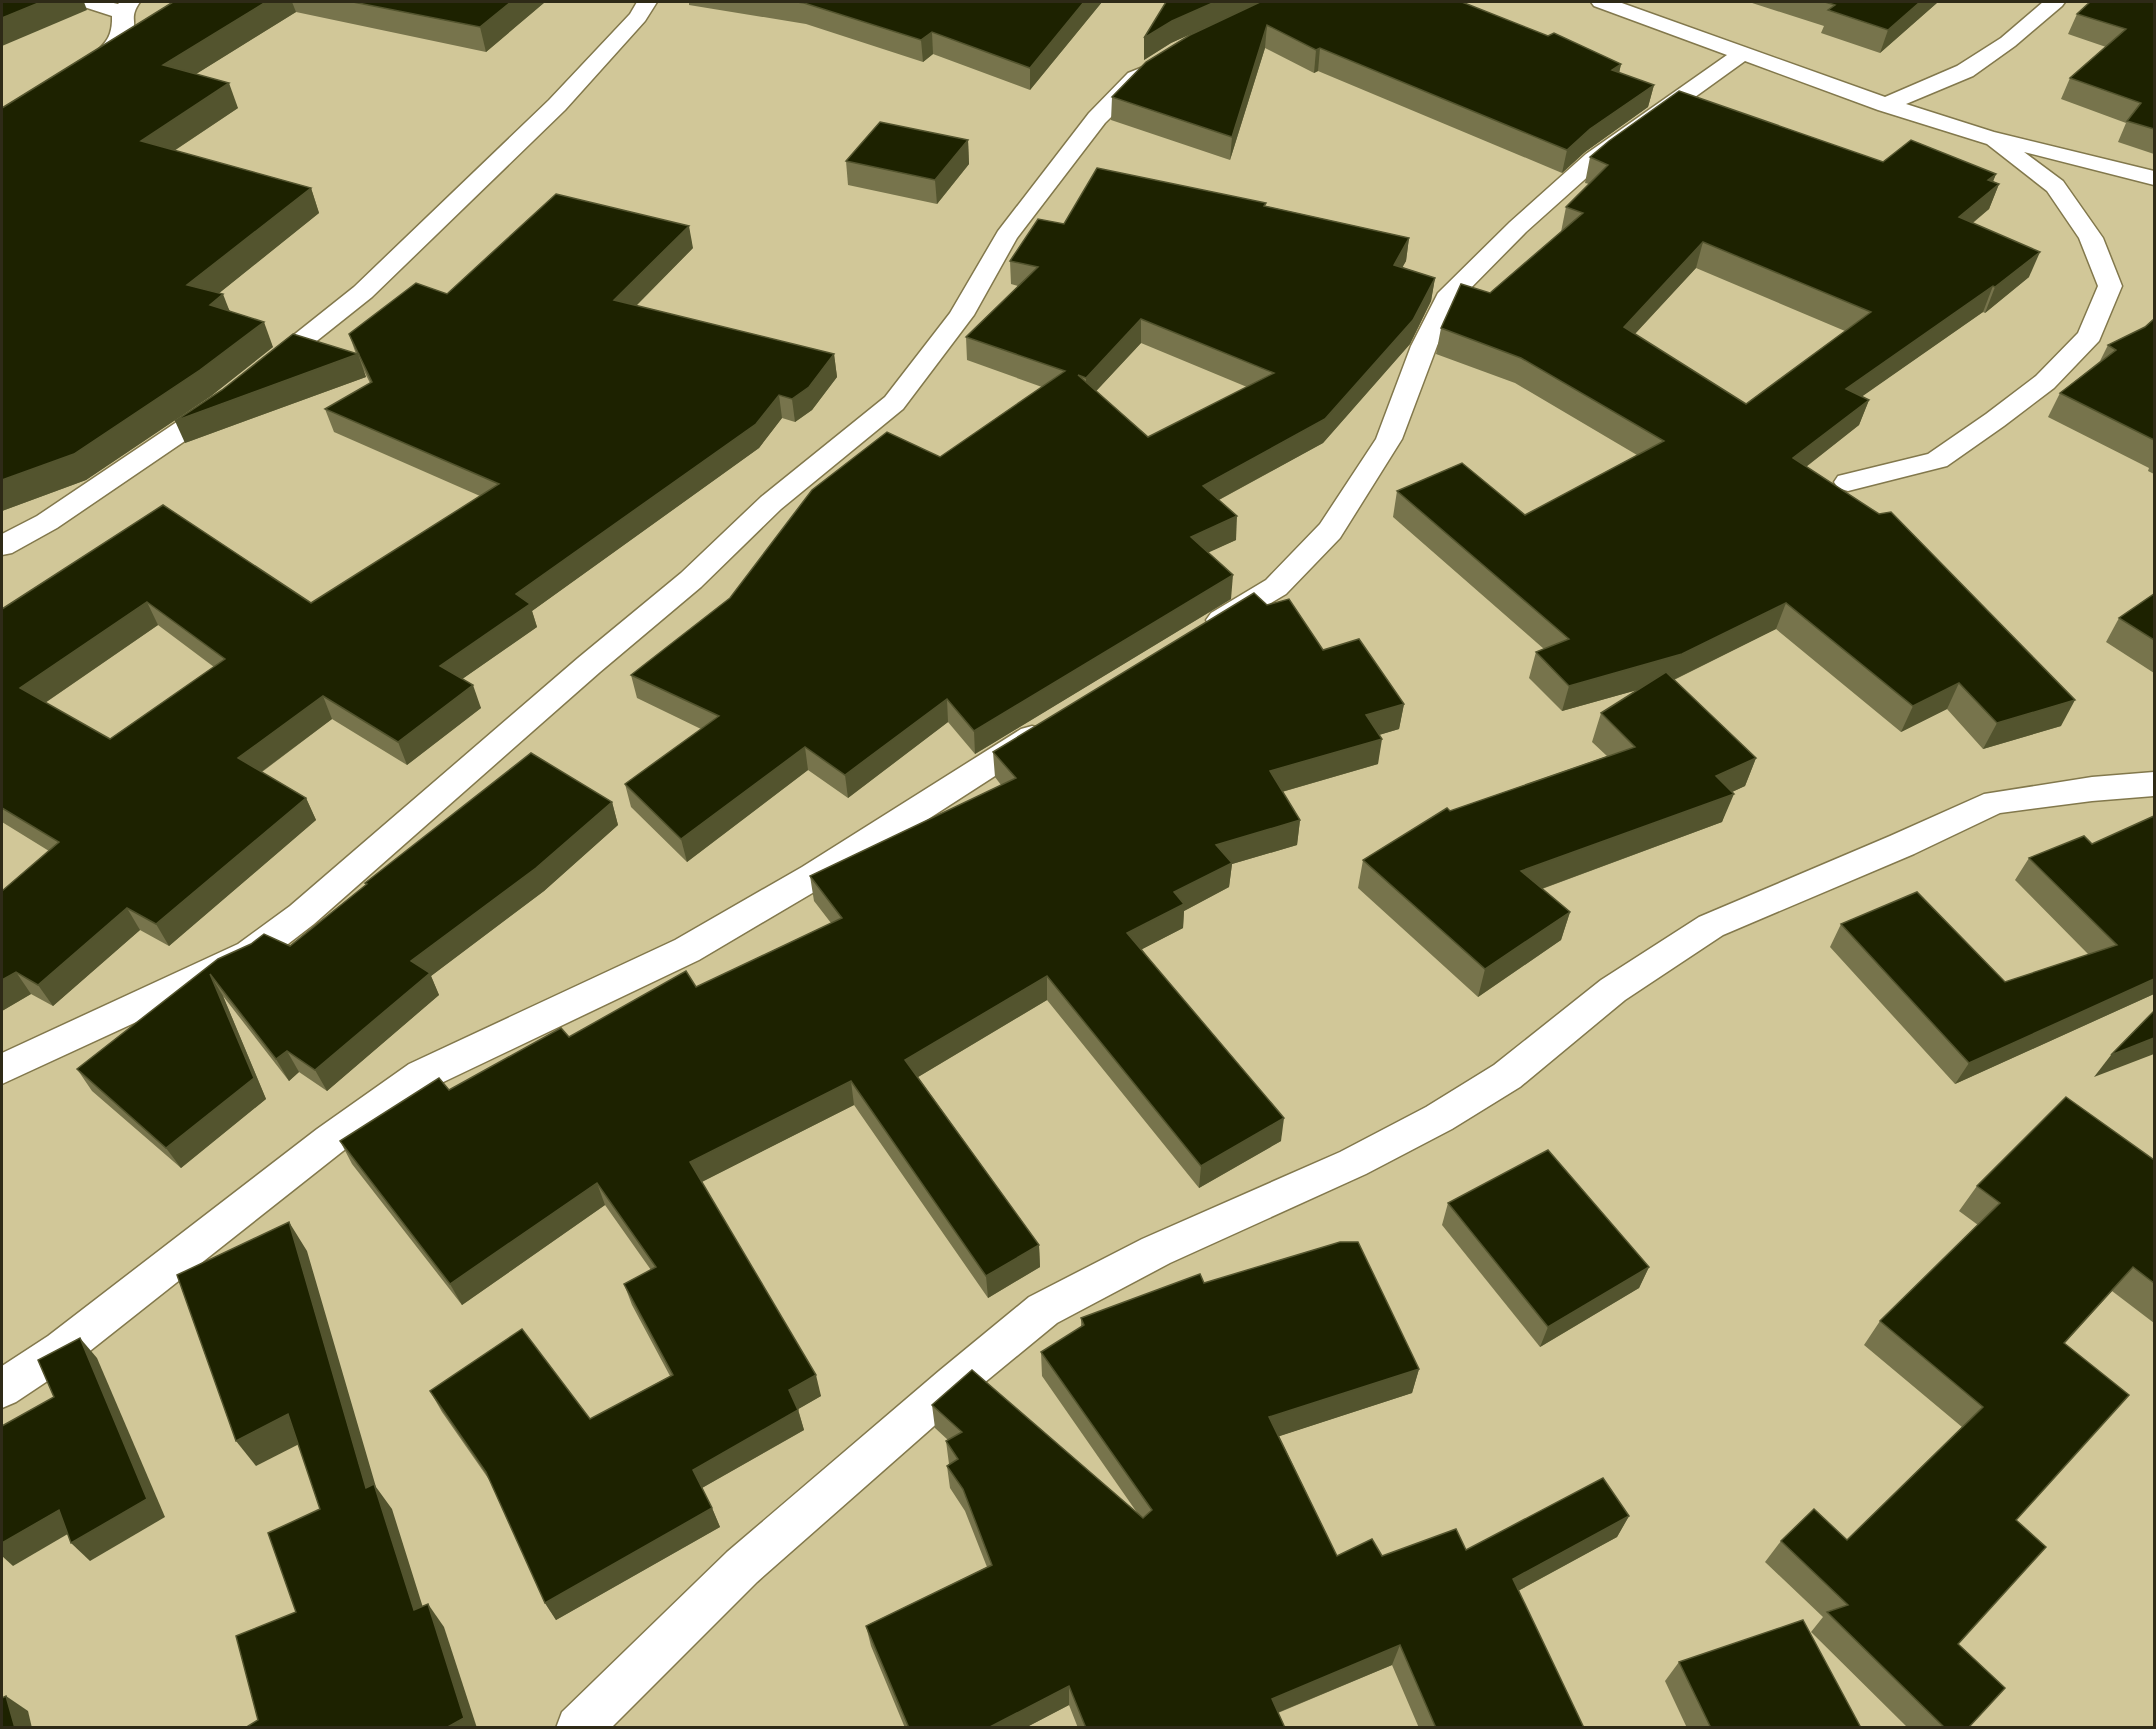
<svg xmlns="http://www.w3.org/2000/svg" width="2156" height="1729" font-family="Overpass,sans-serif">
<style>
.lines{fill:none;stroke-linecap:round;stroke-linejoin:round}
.minor-casing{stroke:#82784c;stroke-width:3}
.tertiary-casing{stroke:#82784c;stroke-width:3}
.minor{fill:#fff;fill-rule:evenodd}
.tertiary{fill:#fff;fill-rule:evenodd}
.wall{fill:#77744c;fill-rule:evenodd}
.shaded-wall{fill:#53542e}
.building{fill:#1d2200;stroke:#53542e;stroke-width:1.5;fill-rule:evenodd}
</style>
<rect width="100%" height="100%" fill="#d1c798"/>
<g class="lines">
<defs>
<g id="minor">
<path d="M78 2H109L118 4 120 2H140C129 18 137 19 133 33 127 51 105 77 85 73L82 68C97 46 113 46 112 16L81 6Z"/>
<path d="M1591 2H1619L1885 97 1957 66 2001 38 2043 2H2065L2062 6 2015 46 1973 76 1906 104 1994 132 2154 171V185L2024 152 2063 181 2103 238 2122 286 2099 341 2054 388 2004 426 1947 466 1848 491 1838 488 1834 482 1838 476 1928 454 1986 414 2036 376 2078 333 2098 286 2079 238 2047 191 1987 144 1878 110 1745 61 1602 164 1526 232 1458 301 1437 346 1402 439 1340 538 1286 594 1231 627 1221 630 1211 627 1206 620 1211 613 1266 580 1320 524 1376 439 1411 346 1438 293 1510 222 1586 154 1727 55 1594 6Z"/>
<path d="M1143 67 1151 68 1154 73 1151 78 1105 123 1017 238 974 315 903 409 781 509 701 587 600 672 314 924 262 964 2 1084V1053L238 944 290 906 578 658 681 573 761 497 885 397 950 313 998 231 1089 113 1128 73Z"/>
<path d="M1032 726 1043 729 1048 737 1043 745 826 885 699 960 435 1086 343 1151 76 1362 16 1402 2 1408V1366L48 1336 317 1129 409 1064 675 940 802 867 1021 729Z"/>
<path d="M2154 772V796L2092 801 2000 813 1914 854 1723 935 1625 1000 1520 1087 1452 1129 1366 1174 1170 1263 1057 1323 967 1397 757 1582 611 1728H556L562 1712 727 1552 939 1371 1029 1297 1142 1239 1340 1152 1426 1107 1494 1065 1601 980 1699 917 1890 836 1984 794 2092 777Z"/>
</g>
<g id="tertiary">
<path d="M637 2H657L645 21 565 110 372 297 279 371 270 374 261 371 257 366 261 361 354 287 549 100 630 14Z"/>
<path d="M217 399 226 401 230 407 226 413 57 528 12 553 2 555V534L37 516 208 401Z"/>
</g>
</defs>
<use href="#minor" class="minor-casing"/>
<use href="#tertiary" class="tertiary-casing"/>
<use href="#minor" class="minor"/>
<use href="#tertiary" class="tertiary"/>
</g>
<g class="wall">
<path d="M173 2H545L486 52 296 12 196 74 238 108 174 151 311 188 319 213 219 293 230 311 273 347 211 396 86 480 2 511V108Z"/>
<path d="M689 2H1102L1030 90 933 54 923 62 806 24 689 5Z"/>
<path d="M1166 2 1548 36 1621 64 1619 73 1654 85 1648 107 1585 152 1562 173 1318 71 1314 73 1265 48 1230 160 1111 120 1112 97 1201 29 1171 43 1144 60Z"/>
<path d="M1749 2H1938L1880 53 1821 33 1824 26Z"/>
<path d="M2154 2V154L2118 142 2126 123 2061 99 2070 78 2106 47 2068 34 2077 14Z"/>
<path d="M968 140 969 164 937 204 848 185 846 161Z"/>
<path d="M1590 157 1883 162 1996 174 1993 181 1999 184 1989 209 1973 223 2029 277 1985 313 1983 312 1862 396 1869 400 1859 425 1806 467 2061 726 1983 749 1947 709 1901 732 1776 629 1674 680 1756 758 1745 786 1732 792 1722 822 1542 889 1570 912 1561 940 1478 997 1358 888 1363 860 1450 811 1607 756 1592 742 1601 713 1637 690 1562 711 1529 678 1536 652 1544 649 1393 517 1397 491 1525 515 1637 455 1515 383 1436 354 1441 328 1490 293 1561 232 1566 207 1589 184 1585 183ZM1696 268 1845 331 1746 404 1635 334Z"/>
<path d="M1266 206 1409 238 1406 261 1402 267 1435 278 1431 301 1410 344 1323 443 1219 500 1236 540 1208 552 1231 599 975 754 948 722 848 798 808 770 687 862 631 807 625 784 701 729 637 698 631 675 1042 387 967 360 966 337 1018 286 1011 284 1010 261 1064 224ZM1141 343 1247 387 1148 437 1096 391Z"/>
<path d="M693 248 636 306 834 354 837 377 812 410 795 422 782 418 759 448 532 611 537 627 462 679 481 708 407 765 332 719 262 772 306 798 316 820 169 946 140 930 53 1006 31 994 2 1011V891L49 851 2 822V609L163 505 311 603 480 496 334 432 325 409 370 383 363 369 366 377 185 443 356 354 349 334 447 294ZM158 625 214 667 110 739 45 703Z"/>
<path d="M2154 319V474L2148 471 2149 468 2048 417 2060 393 2100 361 2108 345 2145 327Z"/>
<path d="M2154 594V673L2106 642 2119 618Z"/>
<path d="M1267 605 1323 650 1404 704 1399 729 1379 735 1378 764 1282 792 1300 820 1297 845 1232 864 1229 887 1184 911 1183 928 1142 949 1281 1141 1199 1188 1047 1000 918 1077 1039 1245 1040 1267 988 1298 854 1105 701 1182 821 1396 798 1409 804 1430 702 1488 712 1508 720 1527 556 1620 545 1603 490 1481 442 1412 430 1391 590 1419 670 1376 632 1305 624 1284 651 1270 605 1205 462 1305 352 1164 340 1141 449 1090 569 1037 696 987 831 923 814 901 810 876 1001 785 995 777 993 752Z"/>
<path d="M612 802 618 825 544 891 431 976 439 995 327 1091 299 1072 289 1081 223 996 266 1099 181 1168 92 1091 77 1069 218 959 290 946 366 885 365 883Z"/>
<path d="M2092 844 2154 994 1955 1084 1830 947 1841 924 2005 982 2089 955 2015 880 2029 858Z"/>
<path d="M2154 1160V1323L2112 1291 2064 1344 2016 1520 1958 1644 1968 1728H1908L1811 1632 1823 1617 1765 1562 1781 1541 1847 1540 1962 1427 1864 1345 1880 1321 1978 1225 1959 1211 1977 1186Z"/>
<path d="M1448 1203 1649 1267 1639 1288 1540 1347 1442 1225Z"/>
<path d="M1204 1283 1419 1369 1412 1393 1279 1436 1337 1556H1382L1466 1550 1629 1516 1617 1537 1518 1591 1584 1728H1419L1392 1665 1278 1713 1285 1728H1078L1069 1705 1025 1728H905L871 1646 866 1626 987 1567 965 1511 950 1488 947 1466 949 1464 946 1441 948 1440 935 1428 932 1405 1138 1514 1042 1376 1041 1352 1081 1327V1318Z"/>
<path d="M1679 1662 1861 1728H1687L1665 1681Z"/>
</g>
<g class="shaded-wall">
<path d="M41 2H84L87 10 2 46V18Z"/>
<path d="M266 2H292L296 12 172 89 163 65Z"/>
<path d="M511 2H545L486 52 480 27Z"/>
<path d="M1084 2H1102L1030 90V68Z"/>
<path d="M1215 2H1263L1171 43 1144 60V38L1172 21Z"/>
<path d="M1920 2H1938L1880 53 1888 30Z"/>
<path d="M1267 25 1265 48 1230 160 1232 137Z"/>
<path d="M932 32 933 54 923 62 921 40Z"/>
<path d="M1320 48 1318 71 1314 73 1316 50Z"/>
<path d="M1621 64 1616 87 1612 70Z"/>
<path d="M229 83 238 108 151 166 141 141Z"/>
<path d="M1654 85 1648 107 1585 152 1562 173 1567 150 1590 129Z"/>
<path d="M968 140 969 164 937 204 935 180Z"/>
<path d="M1996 174 1988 194 1999 184 1989 209 1949 242 1959 217 1988 180Z"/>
<path d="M311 188 319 213 197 311 187 285Z"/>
<path d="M689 226 693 248 619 323 614 300Z"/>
<path d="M1409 238 1406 261 1391 288 1394 265Z"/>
<path d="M1703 242 1696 268 1618 352 1624 327Z"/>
<path d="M2040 252 2029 277 1985 313 1995 287Z"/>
<path d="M1435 278 1431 301 1410 344 1323 443 1202 509 1203 486Z"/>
<path d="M1993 286 1983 312 1837 414 1846 389Z"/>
<path d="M223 294 233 320 210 305Z"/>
<path d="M1141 319V343L1086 402V378Z"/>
<path d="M264 322 273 347 211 396 86 480 2 511V480Z"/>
<path d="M358 354 366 377 185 443 175 421Z"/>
<path d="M834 354 837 377 812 410 795 422 792 399Z"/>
<path d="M779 395 782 418 759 448 532 611 537 627 448 689 440 666 516 594Z"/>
<path d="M1869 400 1859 425 1784 484 1793 458Z"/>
<path d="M1237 516 1236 540 1190 561 1191 537Z"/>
<path d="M1233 575 1231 599 975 754 974 731Z"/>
<path d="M147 602 158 625 33 711 20 688Z"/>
<path d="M1786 603 1776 629 1673 680 1562 711 1569 686Z"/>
<path d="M1959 683 1947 709 1901 732 1913 706Z"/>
<path d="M473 685 481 708 407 765 398 742Z"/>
<path d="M323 696 332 719 249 781 238 758Z"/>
<path d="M947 699 948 722 848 798 845 775Z"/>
<path d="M2075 700 2061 726 1983 749 1997 723Z"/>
<path d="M1404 704 1399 729 1362 740 1366 715Z"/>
<path d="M1382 739 1378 764 1267 796 1270 771Z"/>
<path d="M805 747 808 770 687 862 681 839Z"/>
<path d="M1756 758 1745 786 1708 803 1734 794 1722 822 1514 899 1521 871 1716 776Z"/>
<path d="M306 798 316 820 169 946 156 924Z"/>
<path d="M612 802 618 825 544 891 431 976 439 995 327 1091 315 1070 411 961Z"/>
<path d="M1300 820 1297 845 1232 864 1229 887 1184 911 1183 928 1127 957V933L1174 892 1216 845Z"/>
<path d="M127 908 140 930 53 1006 38 985Z"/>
<path d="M1570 912 1561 940 1478 997 1485 969Z"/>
<path d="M16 972 31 994 2 1011V980Z"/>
<path d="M210 974 223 996 266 1099 181 1168 166 1148Z"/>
<path d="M1047 976V1000L908 1083 905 1060Z"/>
<path d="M2154 979V994L1955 1084 1969 1063Z"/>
<path d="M2154 1038V1054L2094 1077 2111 1055Z"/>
<path d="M287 1051 299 1072 289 1081 276 1059Z"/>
<path d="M851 1081 854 1105 696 1185 690 1162Z"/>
<path d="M1284 1118 1281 1141 1199 1188 1201 1166Z"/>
<path d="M597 1183 605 1205 462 1305 450 1284Z"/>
<path d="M289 1222 307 1251 376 1487 392 1509 431 1633 414 1610 366 1488Z"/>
<path d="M1039 1245 1040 1267 988 1298 986 1276Z"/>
<path d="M1649 1267 1639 1288 1540 1347 1548 1327Z"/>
<path d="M80 1338 97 1358 165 1517 90 1561 71 1543Z"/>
<path d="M1419 1369 1412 1393 1265 1441 1269 1417Z"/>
<path d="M816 1375 821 1396 795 1411 789 1390Z"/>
<path d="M798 1410 804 1430 700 1489 693 1470Z"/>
<path d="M288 1414 307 1440 256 1466 236 1441Z"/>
<path d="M712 1508 720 1527 556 1620 545 1603Z"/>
<path d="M59 1510 78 1528 13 1566 2 1556V1543Z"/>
<path d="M1629 1516 1617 1537 1503 1599 1513 1579Z"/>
<path d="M428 1604 444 1627 477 1728H446Z"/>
<path d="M1400 1645 1392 1665 1267 1717 1272 1699Z"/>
<path d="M1069 1686V1705L1025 1728H988Z"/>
<path d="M6 1696 28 1711 32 1728H15Z"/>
</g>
<g class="building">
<path d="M2 2H41L2 18Z"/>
<path d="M173 2H266L163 65 229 83 141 141 311 188 187 285 223 294 210 305 264 322 200 370 74 454 2 480V108Z"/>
<path d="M353 2H511L480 27Z"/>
<path d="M797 2H1084L1030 68 932 32 921 40 804 3Z"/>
<path d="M1166 2H1215L1172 21 1144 38Z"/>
<path d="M1260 2H1462L1548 36 1554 33 1621 64 1612 70 1654 85 1590 129 1567 150 1320 48 1316 50 1267 25 1232 137 1112 97 1146 62 1190 35Z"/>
<path d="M1825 2H1920L1888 30 1828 10 1835 5Z"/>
<path d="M2090 2H2154V129L2127 121 2141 103 2070 78 2126 29 2077 14Z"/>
<path d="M1679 91 1883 162 1911 140 1996 174 1988 180 1999 184 1959 217 2040 252 1995 287 1993 286 1846 389 1869 400 1793 458 1879 514 1891 512 2075 700 1997 723 1959 683 1913 706 1786 603 1682 654 1569 686 1536 652 1569 639 1397 491 1462 463 1525 515 1664 441 1521 358 1441 328 1461 284 1490 293 1583 213 1566 207 1608 165 1590 157 1609 141ZM1703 242 1871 312 1746 404 1624 327Z"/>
<path d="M880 122 968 140 935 180 846 161Z"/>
<path d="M1097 168 1266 203 1264 206 1409 238 1394 265 1435 278 1413 320 1325 419 1203 486 1237 516 1191 537 1233 575 974 731 947 699 845 775 805 747 681 839 625 784 719 716 631 675 730 598 812 490 887 432 940 457 1065 371 966 337 1038 267 1010 261 1038 219 1064 224ZM1141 319 1274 373 1148 437 1078 375 1086 378Z"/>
<path d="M556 194 689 226 614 300 834 354 809 387 792 399 779 395 756 424 516 594 530 604 440 666 473 685 398 742 323 696 238 758 306 798 156 924 127 908 38 985 16 972 2 980V891L59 842 2 808V609L163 505 311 603 499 484 325 409 372 382 349 334 416 283 447 294ZM147 602 225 659 110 739 20 688Z"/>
<path d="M2154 319V440L2060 393 2116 350 2108 345 2145 327Z"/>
<path d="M293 334 358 354 175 421 222 390Z"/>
<path d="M1254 593 1267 605 1289 599 1323 650 1359 639 1404 704 1366 715 1382 739 1270 771 1300 820 1216 845 1232 863 1174 892 1184 904 1127 933 1284 1118 1201 1166 1047 976 905 1060 1039 1245 986 1276 851 1081 690 1162 816 1375 789 1390 798 1410 693 1470 712 1508 545 1603 486 1472 430 1391 522 1329 590 1419 673 1375 624 1284 656 1267 597 1183 450 1284 340 1141 439 1078 449 1090 561 1028 569 1037 686 971 696 987 842 918 810 876 1016 778 993 752Z"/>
<path d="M2154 594V640L2119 618Z"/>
<path d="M1666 672 1756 758 1716 776 1734 794 1521 871 1570 912 1485 969 1363 860 1447 808 1450 811 1635 747 1601 713Z"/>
<path d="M531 753 612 802 536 868 411 961 430 973 315 1070 287 1051 276 1059 210 974 254 1078 166 1148 77 1069 218 959 251 944 264 934 290 946 367 884 365 883Z"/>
<path d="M2154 816V979L1969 1063 1841 924 1917 892 2005 982 2117 945 2029 858 2084 836 2092 844Z"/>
<path d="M2154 1011V1038L2111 1055Z"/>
<path d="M2066 1097 2154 1160V1283L2133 1267 2064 1343 2129 1395 2016 1520 2046 1547 1958 1644 2005 1688 1968 1728H1945L1827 1612 1848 1605 1781 1541 1814 1509 1847 1540 1983 1407 1880 1321 2000 1203 1977 1186Z"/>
<path d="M1548 1150 1649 1267 1548 1327 1448 1203Z"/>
<path d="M289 1222 366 1488 374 1484 414 1610 428 1604 464 1718 446 1728H245L258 1720 236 1636 296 1612 268 1533 320 1509 288 1414 236 1441 177 1275Z"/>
<path d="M1340 1242H1358L1419 1369 1269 1417 1337 1556 1372 1539 1382 1556 1456 1529 1466 1550 1603 1478 1629 1516 1513 1579 1584 1728H1436L1400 1645 1272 1699 1285 1728H1086L1069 1686 988 1728H909L866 1626 992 1565 963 1489 947 1466 958 1459 946 1441 962 1432 932 1405 972 1370 1143 1518 1152 1510 1041 1352 1084 1325 1081 1318 1200 1274 1204 1283Z"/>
<path d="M80 1338 147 1499 71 1543 59 1510 2 1543V1426L54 1397 38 1360Z"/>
<path d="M1803 1620 1861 1728H1711L1679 1662Z"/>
<path d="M6 1696 15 1728H2V1698Z"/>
</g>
<rect width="2156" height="1729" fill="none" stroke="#2e2a17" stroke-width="6"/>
</svg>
